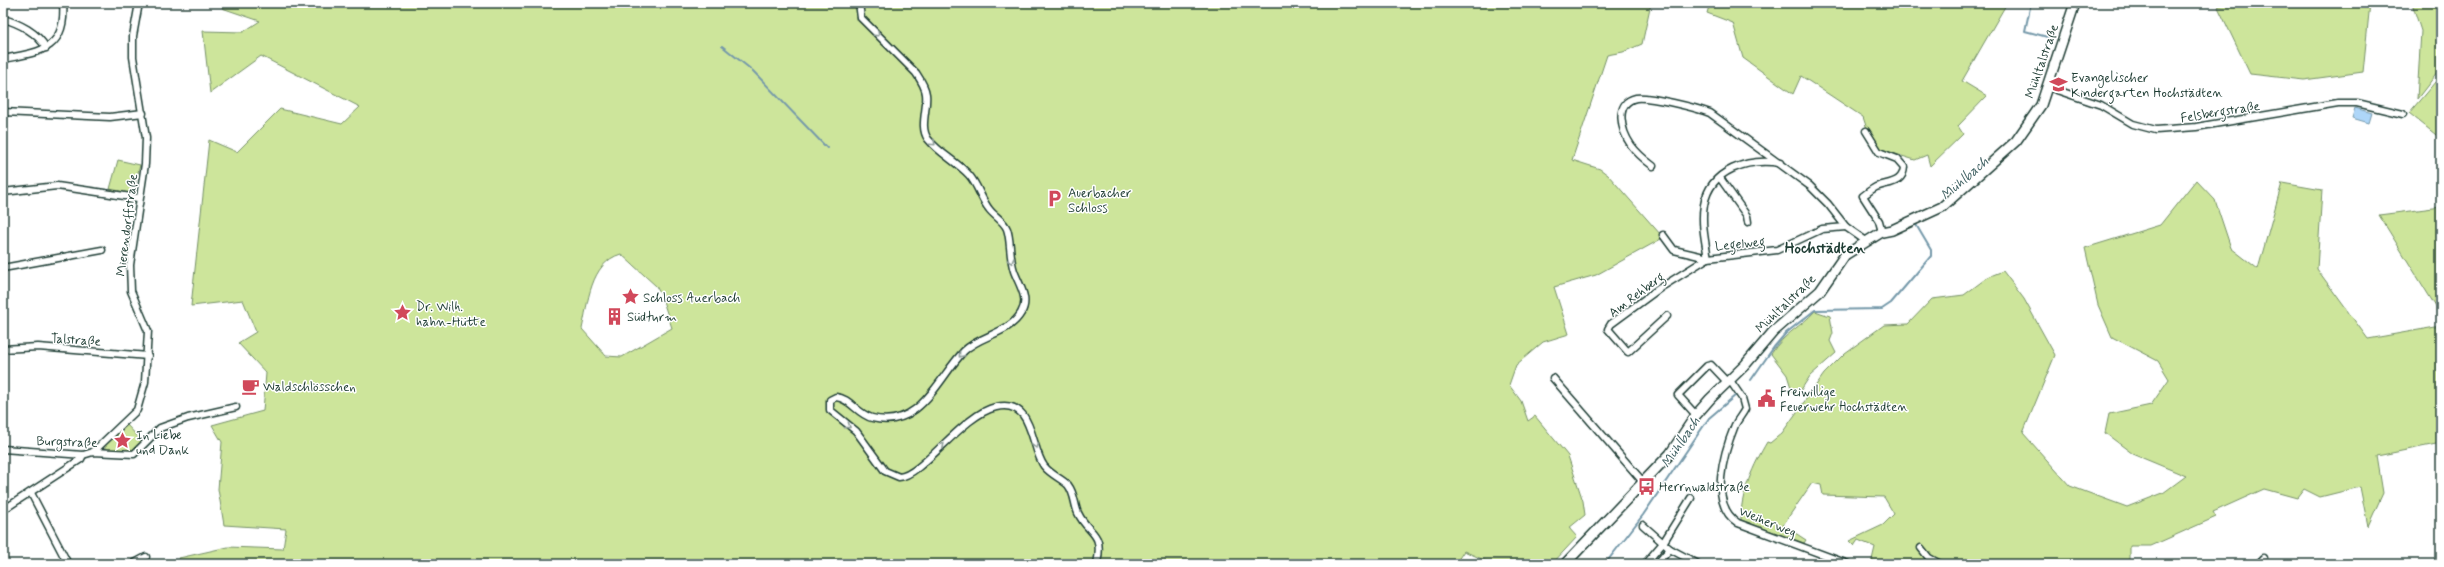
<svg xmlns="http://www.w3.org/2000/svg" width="2444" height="567" font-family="Mynerve,sans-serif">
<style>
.green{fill:#cde59b;stroke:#769168;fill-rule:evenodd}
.water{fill:#aed6f8;stroke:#7599aa}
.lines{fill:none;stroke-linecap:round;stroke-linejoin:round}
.stream{stroke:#7599aa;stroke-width:2}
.street-casing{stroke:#1f3d34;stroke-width:9}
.secondary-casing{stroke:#1f3d34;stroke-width:12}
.street{stroke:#fff;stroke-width:6}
.secondary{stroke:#fff;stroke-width:9}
.oneway{stroke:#8f9e9a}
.labels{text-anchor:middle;stroke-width:3;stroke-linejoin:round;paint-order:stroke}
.street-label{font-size:13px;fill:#1f3d34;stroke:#fff}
.poi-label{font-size:13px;fill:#1f3d34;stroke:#fff;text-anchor:start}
.water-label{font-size:14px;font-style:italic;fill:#436365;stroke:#fff}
.quarter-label{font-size:15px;font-weight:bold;fill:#1f3d34;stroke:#fff}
</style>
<rect width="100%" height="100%" fill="#fff"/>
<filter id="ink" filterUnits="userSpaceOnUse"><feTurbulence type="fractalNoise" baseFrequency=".025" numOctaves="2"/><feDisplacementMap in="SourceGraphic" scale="8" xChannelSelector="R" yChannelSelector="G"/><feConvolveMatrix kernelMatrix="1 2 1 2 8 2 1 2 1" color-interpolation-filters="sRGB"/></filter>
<g filter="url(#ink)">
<g class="green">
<path d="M226 3H1651L1642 44 1623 52 1607 55 1572 160 1600 169 1608 175 1661 235V239L1596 275 1554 287 1569 334 1543 342 1516 365 1509 385 1521 401 1528 421 1535 416 1568 456 1583 501 1585 515 1569 528 1577 537 1552 564H1493L1464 551 1455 564H182L179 558 228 547 283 549 286 529 224 525 218 489 222 442 212 425 263 411 266 373 238 343 256 332 243 300 191 306 209 140 237 152 280 109 342 124 360 107 261 56 210 93 203 31 243 32 260 21 222 8ZM621 254 656 286 661 295 672 328 622 357 606 356 582 329C588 303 590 263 621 254Z"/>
<path d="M1710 3H2007L1962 81 1987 96 1958 126 1963 134 1930 166 1927 155 1915 160 1879 149 1871 141 1863 117 1801 76 1793 94 1743 58 1733 23 1707 13Z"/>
<path d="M2224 3H2370L2363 72 2304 80 2250 74 2218 7Z"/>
<path d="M2412 3H2441V68L2417 99 2421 31Z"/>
<path d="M2441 75V139L2409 113Z"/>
<path d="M118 160 140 165 133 191 129 193 110 189Z"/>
<path d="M2196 180 2215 200 2231 248 2258 269 2282 183 2322 190 2317 269 2368 339 2441 326V443L2377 456 2383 493 2368 526 2360 487 2320 497 2304 489 2297 498 2264 489 2213 512 2216 517 2151 546H2130V564H2036L2033 562 2029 564H1871L1875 547 1858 540 1854 546 1849 541 1883 525 1894 514 1884 497 1823 495 1821 485 1812 483 1783 525 1806 540 1804 543 1741 520C1740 494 1754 464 1767 442L1770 443 1782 433 1824 374 1845 353 1884 325 1908 324 1932 299 1964 295 1988 277 2003 271 2024 299 2055 355 2023 433 2070 486 2127 507 2163 493 2186 476 2133 454 2105 433 2109 414 2151 405 2169 379 2158 361 2112 337 2098 305 2085 248 2160 225Z"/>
<path d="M2441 207V315L2379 215Z"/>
<path d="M1815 311 1830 316 1833 333 1830 341 1836 353 1810 376 1799 393 1793 394 1787 375 1771 354C1785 332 1801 327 1815 311Z"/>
<path d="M126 424 142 441 132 452 107 450 103 445Z"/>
</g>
<path class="water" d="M2355 108 2372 113 2369 123 2352 118Z"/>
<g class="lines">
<g class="stream">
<path d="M2031 3 2025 31 2051 38"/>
<path d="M722 46 753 71 827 148"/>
<path d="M1960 197 1968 189"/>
<path d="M1751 380 1774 347 1786 333 1815 310 1882 309 1891 303 1931 256V250L1915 223"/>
<path d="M1605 564 1643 515 1709 418 1736 395"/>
</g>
<defs>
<g id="street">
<path d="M859 3 861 18 916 73C920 79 925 86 926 94 928 108 919 127 928 139 939 153 957 162 969 175 978 185 981 199 989 209 994 216 1004 221 1007 229 1011 240 1009 256 1014 271 1019 285 1030 299 1021 313 1009 334 980 335 964 351 938 378 920 430 872 418 857 414 850 398 836 397L830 400V410L856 431 885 471 899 477C922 476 963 414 996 407 1034 398 1030 447 1044 466 1051 475 1061 478 1068 485 1075 494 1074 504 1078 513 1089 536 1104 530 1097 564"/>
<path d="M3 19C19 23 38 33 46 48"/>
<path d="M3 59C41 52 67 49 63 3"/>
<path d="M2048 87 2101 105 2133 124 2156 130 2196 127 2338 103H2357L2403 114"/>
<path d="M3 112 110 117 143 113"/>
<path d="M1866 131 1879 152 1897 159 1904 167C1903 184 1889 182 1876 187 1872 189 1867 193 1863 196L1879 221 1882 232"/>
<path d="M1653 166C1645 160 1636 152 1631 145 1622 132 1613 103 1636 98 1649 96 1697 108 1710 113L1810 186 1828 204 1846 227 1866 241"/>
<path d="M1720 178 1747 216 1748 222"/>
<path d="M3 192 57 186 138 198"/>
<path d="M1663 235 1674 250 1708 258 1777 250 1822 229 1846 227"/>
<path d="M1708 258C1705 241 1701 222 1704 205 1710 169 1749 158 1780 163"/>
<path d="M3 268 102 250"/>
<path d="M1667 316 1628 352 1608 329 1611 324 1660 288 1708 258"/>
<path d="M3 349 38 347 148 356"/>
<path d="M1553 378 1644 483"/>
<path d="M1729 379 1742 398 1745 409C1742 415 1738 419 1735 425 1724 452 1708 504 1738 523L1848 564"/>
<path d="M1696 415 1678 395 1707 366 1711 365 1727 382"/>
<path d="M3 449 83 455 93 452 134 454 160 428 188 418 236 407"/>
<path d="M93 452 137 410 145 382 148 331 131 291 130 265 145 164 146 138 133 57V36L139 3"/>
<path d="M31 493 68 564"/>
<path d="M3 510 81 459 83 455"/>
<path d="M1643 525 1670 549 1698 564"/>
<path d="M1921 548 1929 558 1940 564"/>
<path d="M133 564 146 557"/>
<path d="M1645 564 1663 543 1691 498"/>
<path d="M1657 564 1670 549"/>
<path d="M2258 564 2264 558"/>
</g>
<path id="secondary" d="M1565 564 1670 454 1696 415 1710 399 1745 365 1773 332 1820 291 1845 255 1882 232 1892 230 1942 207 2016 141 2041 105 2075 3"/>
</defs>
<use href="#street" class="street-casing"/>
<use href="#secondary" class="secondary-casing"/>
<use href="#street" class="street"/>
<use href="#secondary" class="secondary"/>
</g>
<defs><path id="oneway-chevron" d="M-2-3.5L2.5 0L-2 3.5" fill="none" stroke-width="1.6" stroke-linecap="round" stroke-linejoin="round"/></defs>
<g class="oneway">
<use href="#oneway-chevron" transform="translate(877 34) rotate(43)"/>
<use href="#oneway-chevron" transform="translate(933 143) rotate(43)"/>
<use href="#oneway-chevron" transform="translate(1011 261) rotate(74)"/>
<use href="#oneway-chevron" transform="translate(961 355) rotate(131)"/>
<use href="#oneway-chevron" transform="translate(848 426) rotate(34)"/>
<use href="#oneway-chevron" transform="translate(942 445) rotate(-42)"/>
<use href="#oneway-chevron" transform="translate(1036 446) rotate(73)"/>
</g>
</g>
<defs>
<symbol id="school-bare" viewBox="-9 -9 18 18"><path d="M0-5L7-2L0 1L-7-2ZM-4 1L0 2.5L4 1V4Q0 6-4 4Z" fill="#d1495b" stroke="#fff" stroke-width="2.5" paint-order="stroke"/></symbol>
<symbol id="parking-bare" viewBox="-9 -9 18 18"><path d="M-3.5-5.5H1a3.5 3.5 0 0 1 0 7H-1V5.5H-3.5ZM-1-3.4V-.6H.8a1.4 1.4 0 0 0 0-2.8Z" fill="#d1495b" stroke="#fff" stroke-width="2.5" paint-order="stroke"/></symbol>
<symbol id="sight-bare" viewBox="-9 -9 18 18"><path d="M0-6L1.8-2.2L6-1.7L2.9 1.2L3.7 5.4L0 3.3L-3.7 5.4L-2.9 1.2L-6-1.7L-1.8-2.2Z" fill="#d1495b" stroke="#fff" stroke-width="2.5" paint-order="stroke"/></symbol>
<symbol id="building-bare" viewBox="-9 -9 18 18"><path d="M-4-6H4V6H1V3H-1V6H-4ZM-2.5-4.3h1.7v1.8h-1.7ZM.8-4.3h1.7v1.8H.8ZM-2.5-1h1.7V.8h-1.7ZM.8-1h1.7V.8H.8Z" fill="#d1495b" stroke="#fff" stroke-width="2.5" paint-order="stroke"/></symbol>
<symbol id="cafe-bare" viewBox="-9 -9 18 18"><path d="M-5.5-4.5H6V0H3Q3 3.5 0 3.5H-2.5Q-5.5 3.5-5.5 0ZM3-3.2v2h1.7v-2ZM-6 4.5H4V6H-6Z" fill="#d1495b" stroke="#fff" stroke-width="2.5" paint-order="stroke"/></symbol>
<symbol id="civic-bare" viewBox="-9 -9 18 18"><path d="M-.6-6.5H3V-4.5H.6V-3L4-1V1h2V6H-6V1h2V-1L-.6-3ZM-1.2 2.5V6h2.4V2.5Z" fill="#d1495b" stroke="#fff" stroke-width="2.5" paint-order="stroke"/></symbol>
<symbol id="bus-bare" viewBox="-9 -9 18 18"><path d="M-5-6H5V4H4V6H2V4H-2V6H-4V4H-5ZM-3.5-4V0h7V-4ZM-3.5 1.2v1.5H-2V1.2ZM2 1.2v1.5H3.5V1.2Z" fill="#d1495b" stroke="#fff" stroke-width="2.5" paint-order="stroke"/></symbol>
</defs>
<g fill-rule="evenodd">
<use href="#school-bare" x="2046" y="72" width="25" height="25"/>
<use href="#parking-bare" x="1042" y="186" width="25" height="25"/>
<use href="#sight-bare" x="618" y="284" width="25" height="25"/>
<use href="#sight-bare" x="390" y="300" width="25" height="25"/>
<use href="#building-bare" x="602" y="304" width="25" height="25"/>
<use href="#cafe-bare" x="238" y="374" width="25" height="25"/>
<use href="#civic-bare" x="1754" y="386" width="25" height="25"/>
<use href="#sight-bare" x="110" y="428" width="25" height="25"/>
<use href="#bus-bare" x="1634" y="474" width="25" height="25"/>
</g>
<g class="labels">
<g class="street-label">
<text transform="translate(2041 61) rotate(-71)" y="5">Mühltalstraße</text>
<text transform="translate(2220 111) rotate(-9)" y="5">Felsbergstraße</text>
<text transform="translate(126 225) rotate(-83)" y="5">Mierendorffstraße</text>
<text transform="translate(1740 243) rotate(-6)" y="5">Legelweg</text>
<text transform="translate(1636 294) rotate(-37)" y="5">Am Rehberg</text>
<text transform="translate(1785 303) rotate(-44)" y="5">Mühltalstraße</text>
<text transform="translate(76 339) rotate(4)" y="5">Talstraße</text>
<text transform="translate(67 441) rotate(2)" y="5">Burgstraße</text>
<text transform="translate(1768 521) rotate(22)" y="5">Weiherweg</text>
</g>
<g class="poi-label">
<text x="2071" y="82">Evangelischer<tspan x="2071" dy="15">Kindergarten Hochstädten</tspan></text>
<text x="1068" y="197">Auerbacher<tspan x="1068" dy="15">Schloss</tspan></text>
<text x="643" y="302">Schloss Auerbach</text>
<text x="416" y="311">Dr. Wilh.<tspan x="416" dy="15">hahn-Hütte</tspan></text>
<text x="627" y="321">Südturm</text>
<text x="263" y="391">Waldschlösschen</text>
<text x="1780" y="396">Freiwillige<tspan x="1780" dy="15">Feuerwehr Hochstädten</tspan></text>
<text x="136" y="439">In Liebe<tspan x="136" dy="15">und Dank</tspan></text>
<text x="1659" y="491">Herrnwaldstraße</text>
</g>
<g class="water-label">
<text transform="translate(1964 178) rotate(-41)" y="5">Mühlbach</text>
<text transform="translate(1680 442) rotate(-56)" y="5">Mühlbach</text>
</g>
<g class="quarter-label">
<text x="1825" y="253">Hochstädten</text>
</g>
</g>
<rect width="2444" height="567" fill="none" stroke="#fff" stroke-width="16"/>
<rect x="8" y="8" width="2428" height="551" fill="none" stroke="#1f3d34" stroke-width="1.5" filter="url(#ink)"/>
</svg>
